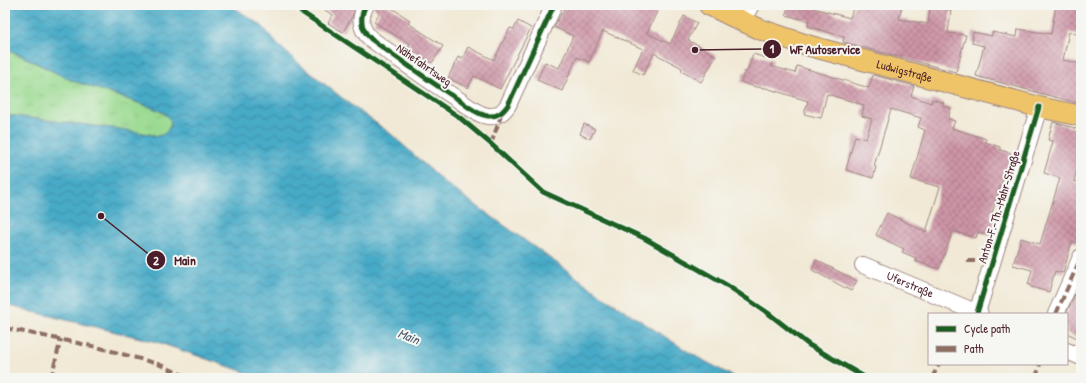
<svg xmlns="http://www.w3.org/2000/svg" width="1086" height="383" font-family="'Patrick Hand',sans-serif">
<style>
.grass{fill:url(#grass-tufts);stroke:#727c5e}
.water{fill:url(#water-waves);stroke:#486479}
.building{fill:url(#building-cross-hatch)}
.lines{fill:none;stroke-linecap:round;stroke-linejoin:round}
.minor-casing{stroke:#9e8480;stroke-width:18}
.major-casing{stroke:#9e8480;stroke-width:22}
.minor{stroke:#fff;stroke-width:16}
.major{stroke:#efc469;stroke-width:20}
.quiet{stroke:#8d6e63;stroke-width:4;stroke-dasharray:8 4;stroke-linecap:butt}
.cycleway-casing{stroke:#f6f6f2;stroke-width:8}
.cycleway{stroke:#1b5e20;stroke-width:5}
.labels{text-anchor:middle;stroke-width:4;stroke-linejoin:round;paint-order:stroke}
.street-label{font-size:12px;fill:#4a1f2b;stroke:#f6f6f2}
.water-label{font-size:13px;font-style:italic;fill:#495769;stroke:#f6f6f2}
.leader{fill:none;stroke:#4a1f2b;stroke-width:1.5}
.callout-dot{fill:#4a1f2b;stroke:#f6f6f2;stroke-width:1.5}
.mark-label{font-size:12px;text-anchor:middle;font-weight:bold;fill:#fff}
.callout-label{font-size:13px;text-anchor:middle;font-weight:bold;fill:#4a1f2b;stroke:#f6f6f2;stroke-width:4;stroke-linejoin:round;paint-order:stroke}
</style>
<defs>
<pattern id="grass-tufts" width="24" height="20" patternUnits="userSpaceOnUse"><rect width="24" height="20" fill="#9ada90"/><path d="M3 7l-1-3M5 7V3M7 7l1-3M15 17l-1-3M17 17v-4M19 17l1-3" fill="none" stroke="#86bb7c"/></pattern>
<pattern id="water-waves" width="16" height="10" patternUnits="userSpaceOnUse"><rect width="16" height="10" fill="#47aac7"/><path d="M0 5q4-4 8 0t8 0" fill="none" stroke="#3d8aa2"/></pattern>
<pattern id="building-cross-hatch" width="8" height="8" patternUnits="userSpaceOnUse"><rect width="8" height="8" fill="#ce95a7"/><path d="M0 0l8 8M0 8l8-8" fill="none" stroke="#a97988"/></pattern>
</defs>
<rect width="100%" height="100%" fill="#f6f6f2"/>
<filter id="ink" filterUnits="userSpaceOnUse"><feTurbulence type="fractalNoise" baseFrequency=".025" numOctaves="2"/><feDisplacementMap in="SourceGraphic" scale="8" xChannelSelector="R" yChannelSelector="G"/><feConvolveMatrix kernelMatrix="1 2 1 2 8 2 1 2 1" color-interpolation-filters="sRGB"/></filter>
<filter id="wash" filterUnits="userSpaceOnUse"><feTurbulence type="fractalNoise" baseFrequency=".012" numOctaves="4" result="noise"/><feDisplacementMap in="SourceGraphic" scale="16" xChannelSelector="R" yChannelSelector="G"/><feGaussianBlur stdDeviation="0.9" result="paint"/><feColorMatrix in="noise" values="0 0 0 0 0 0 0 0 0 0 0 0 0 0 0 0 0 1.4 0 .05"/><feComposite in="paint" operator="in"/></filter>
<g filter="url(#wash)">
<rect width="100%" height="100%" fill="#f1e9d5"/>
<path class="grass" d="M5 48 71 80 153 108C161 112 176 117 169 128 167 133 163 135 159 136L120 129 5 115Z"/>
<path class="water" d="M5 5H230L262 26 278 45 302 66 351 105 391 134 445 183 495 219 607 299 690 353 736 378H262L157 342 5 305V115L120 129 159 136C166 134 170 129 171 121L164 113 153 108 71 80 5 48Z"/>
<g id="blocks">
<g class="building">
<path d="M316 5H356L352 17 343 32 328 23 333 15Z"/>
<path d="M375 5H387L410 20 408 23 443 46 432 63 408 47 410 44 374 22 380 12 375 9Z"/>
<path d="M566 5H660L647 33 670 44 684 16 697 23 688 40 716 56 701 82 681 71 682 68 654 53 643 75 633 70 643 49 603 31 589 62 577 57 562 91 537 80 545 62 559 68 573 36 554 27 561 14H562Z"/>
<path d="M788 5H814L813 8 850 18 854 5H902L899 19 928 24 930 8 951 10 948 33 966 35 956 72 843 42 844 37 808 26 809 21 786 15Z"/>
<path d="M1056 5H1081V35L1069 32 1063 60 1081 64V104L976 76 984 46 972 43 973 32 992 36V32L1017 37 1018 29 1051 34Z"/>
<path d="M518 21 531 28 500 89 474 76 468 88 448 78 458 57 462 59 468 47 494 60 510 28 514 29Z"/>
<path d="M753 54 773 60 771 66 795 73 797 66 869 88 873 75 914 86 911 96 931 103 932 99 944 103 943 106 951 108 948 119 955 121 952 128 986 139 985 142 1000 147V150L1011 153 991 216 996 218 990 235 978 232 976 238 953 231 939 269 915 261 916 258 902 252 904 249 876 235 887 213 926 232 940 187 911 179 925 130 918 127 921 118 891 109 874 166 876 167 873 178 846 170 855 136 866 139 872 119 862 116 864 105 827 94 821 118 804 114 808 101 766 88 756 87 741 82 744 72H747Z"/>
<path d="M1053 122 1081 130V155L1074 181 1081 183V244L1072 241 1063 273 1055 271 1049 292 1031 287 1030 285H1028L1032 270 1013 265 1021 238 1040 244 1060 178 1044 173 1052 145 1053 141 1048 140Z"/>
<path d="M584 124 595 129 590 139 580 134Z"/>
<path d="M816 260 857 281 851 291 812 270Z"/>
<path d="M1081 281V340L1067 333 1066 314Z"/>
</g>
</g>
</g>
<g filter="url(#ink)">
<use href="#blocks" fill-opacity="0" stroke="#9e8480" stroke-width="1"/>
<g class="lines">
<defs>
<g id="minor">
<path d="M366 5C359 18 360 29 371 39 400 60 429 81 459 100 467 106 478 115 488 116 498 117 503 112 508 105L554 5"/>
<path d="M742 21 751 5"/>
<path id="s1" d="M863 265 980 314"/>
<path d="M977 313 1039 107"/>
<path d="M1056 314 1081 257"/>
<path d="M1067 351 1081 357"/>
</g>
<g id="major">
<path id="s2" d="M709 5 742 21 762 30 810 46 1039 107 1081 116"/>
</g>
</defs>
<use href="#minor" class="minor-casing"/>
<use href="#major" class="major-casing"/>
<use href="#minor" class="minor"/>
<use href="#major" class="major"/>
<g class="quiet">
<path d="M491 144 502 113"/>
<path d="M967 261H977"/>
<path d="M1056 314 1081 257"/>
<path d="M5 328 97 347 158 364 190 378"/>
<path d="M51 378 61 339"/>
<path d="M932 378 939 364"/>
<path d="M1036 378 1040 364"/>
</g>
<defs>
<g id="cycleway">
<path d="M291 5 459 117 491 144 543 192 644 238 728 286 768 313 809 345 866 378"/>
<path d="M366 5C359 18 360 29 371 39 400 60 429 81 459 100 467 106 478 115 488 116 498 117 503 112 508 105L554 5"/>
<path d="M977 313 1039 107"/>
</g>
</defs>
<use href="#cycleway" class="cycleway-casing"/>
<use href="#cycleway" class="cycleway"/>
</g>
</g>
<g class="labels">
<g class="street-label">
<text transform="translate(424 65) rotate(35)" y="4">Nähefahrtsweg</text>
<text dy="4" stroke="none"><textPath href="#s2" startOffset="207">Ludwigstraße</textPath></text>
<text transform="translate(999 207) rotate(-73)" y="4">Anton-F.-Th.-Mahr-Straße</text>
<text dy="4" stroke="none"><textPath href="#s1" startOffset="51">Uferstraße</textPath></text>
</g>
<g class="water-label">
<text transform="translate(409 336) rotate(21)" y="5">Main</text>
</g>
</g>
<path class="leader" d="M695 50L772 49M101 216L156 260"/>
<g class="callout-dot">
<circle cx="695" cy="50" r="4"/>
<circle cx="101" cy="216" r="4"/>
<circle cx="772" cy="49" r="10"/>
<circle cx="156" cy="260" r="10"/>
</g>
<g class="mark-label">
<text x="772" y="53">1</text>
<text x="156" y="265">2</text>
</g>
<g class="callout-label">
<text x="825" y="54">WF Autoservice</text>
<text x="185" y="265">Main</text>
</g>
<rect width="1086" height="383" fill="none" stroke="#f6f6f2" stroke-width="20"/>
<rect x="928" y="313" width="140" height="52" fill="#f6f6f2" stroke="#b1a0a2"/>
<rect x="936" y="326" width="20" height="6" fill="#1b5e20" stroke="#b1a0a2"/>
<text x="964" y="333" font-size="12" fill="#4a1f2b">Cycle path</text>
<rect x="936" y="346" width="20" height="6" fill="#8d6e63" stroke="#b1a0a2"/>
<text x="964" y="353" font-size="12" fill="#4a1f2b">Path</text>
</svg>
